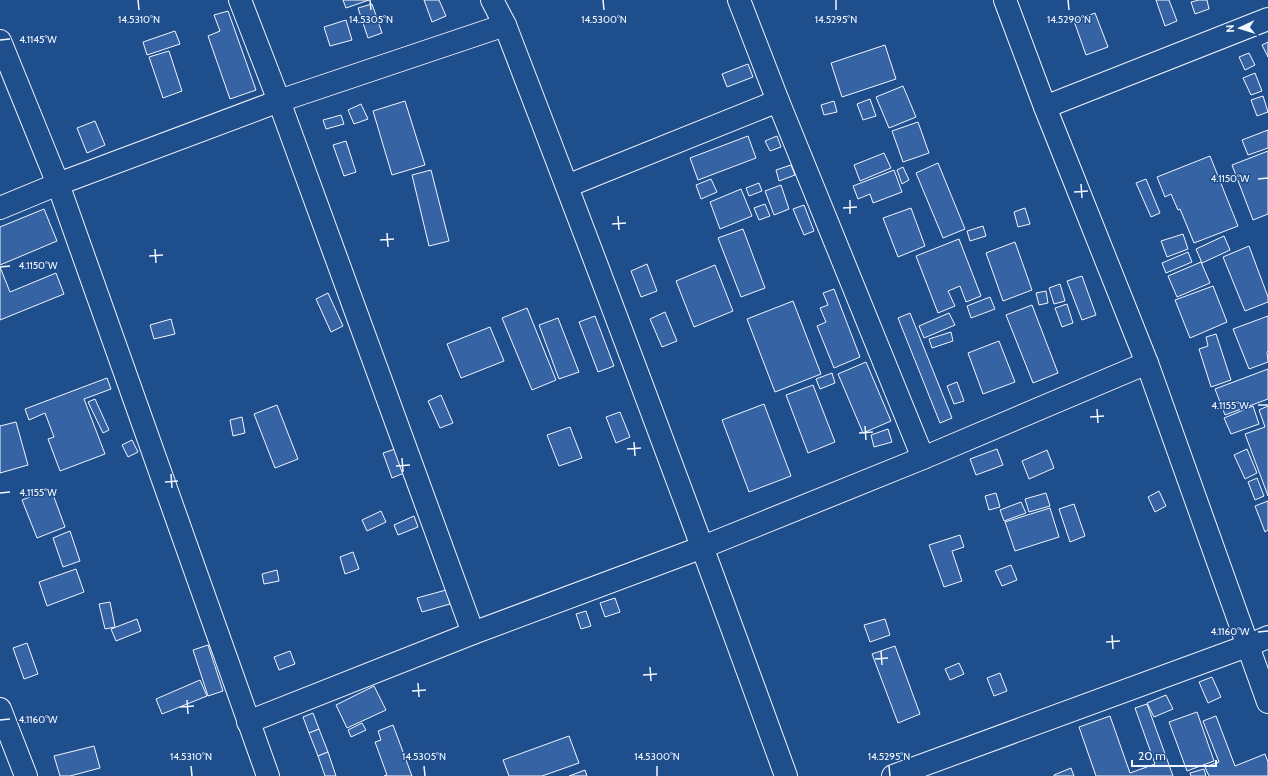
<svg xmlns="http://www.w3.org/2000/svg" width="1268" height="776" font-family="Cabin,sans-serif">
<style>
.building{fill:#3563a3;stroke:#f2f6ff}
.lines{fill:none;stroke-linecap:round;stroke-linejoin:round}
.minor-casing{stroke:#f2f6ff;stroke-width:24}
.minor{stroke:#1f4e8c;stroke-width:22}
.ticks{fill:none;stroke:#f2f6ff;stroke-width:1.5}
.ticks-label{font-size:10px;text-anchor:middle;fill:#f2f6ff;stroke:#1f4e8c;stroke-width:3;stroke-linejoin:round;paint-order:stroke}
</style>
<rect width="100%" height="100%" fill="#1f4e8c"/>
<g class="building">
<path d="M343 0H369L346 8Z"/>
<path d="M424 0H439L446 16 432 22Z"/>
<path d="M1156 0H1169L1177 21 1165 26Z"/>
<path d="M1199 0H1207L1209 9 1195 14 1191 2Z"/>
<path d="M372 4 382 33 368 38 358 8Z"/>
<path d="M228 11 256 90 230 99 208 36 220 31 214 15Z"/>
<path d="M1095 13 1108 47 1086 55 1074 21Z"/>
<path d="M346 20 352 40 330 46 324 27Z"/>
<path d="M175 31 180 44 147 55 143 42Z"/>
<path d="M1268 42V57L1262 45Z"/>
<path d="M885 45 896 79 842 97 831 63Z"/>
<path d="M169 51 182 91 163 98 149 57Z"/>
<path d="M1249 53 1255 65 1245 70 1239 57Z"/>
<path d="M748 64 753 77 727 87 722 74Z"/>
<path d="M1255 73 1262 91 1251 95 1243 78Z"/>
<path d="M903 86 916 117 889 128 876 97Z"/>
<path d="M1263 96 1268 112 1257 116 1251 100Z"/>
<path d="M870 99 876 116 863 120 857 104Z"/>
<path d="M405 101 425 165 392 175 373 111Z"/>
<path d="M834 101 837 112 824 115 821 105Z"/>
<path d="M361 104 368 119 354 124 348 110Z"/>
<path d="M341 115 344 124 326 129 323 120Z"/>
<path d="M95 121 105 145 87 153 77 128Z"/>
<path d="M918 122 929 153 903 162 892 131Z"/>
<path d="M1268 130V148L1248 155 1242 140Z"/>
<path d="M748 136 756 158 698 180 690 158Z"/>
<path d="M777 136 781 147 770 151 765 141Z"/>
<path d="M346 141 356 172 344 176 333 145Z"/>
<path d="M1268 151V214L1253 220 1232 165Z"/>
<path d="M884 153 891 168 860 181 854 165Z"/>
<path d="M1210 156 1238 226 1194 243 1180 209 1178 210 1171 194 1165 197 1157 177Z"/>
<path d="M938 163 965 229 943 238 916 173Z"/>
<path d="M791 165 795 175 779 181 776 170Z"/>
<path d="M903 167 909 180 902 184 897 170Z"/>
<path d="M431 170 449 241 429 246 412 175Z"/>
<path d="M894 170 902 192 873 203 870 194 858 199 853 186Z"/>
<path d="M711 179 717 192 701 199 696 185Z"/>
<path d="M1146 179 1160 213 1151 217 1136 183Z"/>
<path d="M759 183 762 191 749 196 746 188Z"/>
<path d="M781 185 789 209 774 215 765 191Z"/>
<path d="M741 189 752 216 720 229 710 202Z"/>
<path d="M765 204 770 216 759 220 754 208Z"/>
<path d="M804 205 814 231 804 235 793 209Z"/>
<path d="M911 208 925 246 898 257 883 218Z"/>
<path d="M1025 208 1030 224 1018 227 1014 212Z"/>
<path d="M44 209 57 241 0 265V227Z"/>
<path d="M983 226 986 236 970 241 967 231Z"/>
<path d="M743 229 765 288 741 297 718 238Z"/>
<path d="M1183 234 1188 249 1167 257 1161 241Z"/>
<path d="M1224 236 1230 250 1202 263 1196 249Z"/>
<path d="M959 239 981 296 966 302 960 286 948 291 955 306 938 313 916 256Z"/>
<path d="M1015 242 1032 290 1003 301 986 253Z"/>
<path d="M1249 246 1268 297V302L1245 311 1223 257Z"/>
<path d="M1188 252 1192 262 1166 273 1162 263Z"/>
<path d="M1201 262 1210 283 1177 297 1168 276Z"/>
<path d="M647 264 657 291 641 297 631 271Z"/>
<path d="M715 265 733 311 694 327 676 281Z"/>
<path d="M0 267 10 292 56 273 64 294 0 320Z"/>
<path d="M1082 276 1096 315 1082 320 1067 281Z"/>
<path d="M1060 284 1065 301 1054 304 1049 288Z"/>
<path d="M1213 286 1227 322 1190 338 1175 300Z"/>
<path d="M834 289 860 357 834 368 817 326 826 322 820 308 828 305 823 293Z"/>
<path d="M1046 291 1048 303 1039 305 1036 293Z"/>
<path d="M328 293 343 326 331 332 316 299Z"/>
<path d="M990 297 995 309 971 318 967 306Z"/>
<path d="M793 301 821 374 775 392 747 319Z"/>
<path d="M1067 304 1073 323 1062 327 1055 308Z"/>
<path d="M1032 305 1058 373 1033 383 1006 315Z"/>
<path d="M527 308 556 380 532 390 502 318Z"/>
<path d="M665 312 677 341 662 347 650 319Z"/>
<path d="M910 313 952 418 940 423 898 318Z"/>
<path d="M949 313 955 325 924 338 919 326Z"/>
<path d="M595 316 614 366 598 372 579 322Z"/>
<path d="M1268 316V351L1267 352 1268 362 1249 369 1233 329Z"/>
<path d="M558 318 579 372 559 379 539 325Z"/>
<path d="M171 319 175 334 154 339 150 325Z"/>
<path d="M490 327 504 361 461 378 447 344Z"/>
<path d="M951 332 953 341 932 348 929 339Z"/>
<path d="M1216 334 1231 380 1211 387 1199 349 1208 346 1206 337Z"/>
<path d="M999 341 1015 382 983 394 968 353Z"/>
<path d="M866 362 891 421 863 433 838 374Z"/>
<path d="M1268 369V399L1225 415 1215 389Z"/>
<path d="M832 373 835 383 820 389 816 379Z"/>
<path d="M107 378 111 389 84 399 105 454 60 471 48 439 54 437 45 413 29 420 25 409Z"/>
<path d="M957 382 964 401 954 404 947 386Z"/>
<path d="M813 385 835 442 808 453 786 395Z"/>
<path d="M441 395 453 423 440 428 428 401Z"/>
<path d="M95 399 109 430 103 433 88 402Z"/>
<path d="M764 404 791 476 749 492 722 420Z"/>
<path d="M277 405 298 459 275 468 254 414Z"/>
<path d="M1253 406 1259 424 1231 434 1224 418Z"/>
<path d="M1268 406V496L1245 434 1265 427 1259 410Z"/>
<path d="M620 412 630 437 616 443 606 417Z"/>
<path d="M242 417 245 433 233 436 230 420Z"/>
<path d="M16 422 28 465 0 473V426Z"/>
<path d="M570 427 582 458 559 466 547 435Z"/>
<path d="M888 429 892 442 874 447 871 435Z"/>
<path d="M132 440 138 452 128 457 122 445Z"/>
<path d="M395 449 404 473 392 478 383 453Z"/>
<path d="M997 449 1003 465 976 475 970 459Z"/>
<path d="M1247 449 1257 473 1245 479 1234 455Z"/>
<path d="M1047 450 1054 468 1029 479 1022 461Z"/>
<path d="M1257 478 1264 496 1255 500 1248 482Z"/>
<path d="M51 489 65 527 37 538 22 500Z"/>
<path d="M1159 491 1166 506 1155 512 1148 497Z"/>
<path d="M996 493 1000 507 989 510 985 496Z"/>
<path d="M1046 493 1050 506 1029 512 1025 499Z"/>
<path d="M1268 501V530L1265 532 1255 506Z"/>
<path d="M1021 502 1026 513 1004 521 1000 510Z"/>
<path d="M1074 504 1085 536 1070 542 1059 509Z"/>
<path d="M1050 508 1059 537 1015 551 1005 522Z"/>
<path d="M381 511 386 522 367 531 362 520Z"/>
<path d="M414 516 418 527 398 535 394 525Z"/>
<path d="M70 531 80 561 63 567 53 538Z"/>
<path d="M960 535 964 547 952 551 962 581 944 587 929 545Z"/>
<path d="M353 552 359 569 345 574 340 557Z"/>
<path d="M1011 565 1017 580 1002 586 995 571Z"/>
<path d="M76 569 84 592 47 606 39 582Z"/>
<path d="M277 570 279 581 264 584 262 574Z"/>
<path d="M446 590 450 604 422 612 417 598Z"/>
<path d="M615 598 620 612 605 617 600 603Z"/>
<path d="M110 602 115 627 105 629 99 604Z"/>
<path d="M586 611 591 626 581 629 576 614Z"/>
<path d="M137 619 141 631 116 641 111 629Z"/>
<path d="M885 619 890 635 870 642 864 625Z"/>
<path d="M27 643 38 674 24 679 13 648Z"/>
<path d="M208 645 223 691 208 696 193 650Z"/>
<path d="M895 646 920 714 898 723 872 654Z"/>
<path d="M290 651 295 664 279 670 274 657Z"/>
<path d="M959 663 964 674 950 680 945 669Z"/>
<path d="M1000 673 1007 691 994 696 987 678Z"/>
<path d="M1212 677 1221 697 1208 703 1199 682Z"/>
<path d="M200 680 207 696 162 714 156 699Z"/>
<path d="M374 686 386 710 347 728 336 705Z"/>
<path d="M1166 695 1173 709 1154 717 1147 703Z"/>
<path d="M1147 704 1173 776H1096L1079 727 1110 716 1130 773 1155 764 1135 708Z"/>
<path d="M1197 712 1214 761 1187 771 1169 722Z"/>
<path d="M313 713 319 729 309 733 303 717Z"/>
<path d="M1216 716 1235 766 1265 754 1268 762V776H1209L1205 767 1219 762 1203 721Z"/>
<path d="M362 723 366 730 351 737 348 730Z"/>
<path d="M393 725 412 776H384L387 775 375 742 381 740 378 731Z"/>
<path d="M319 729 328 752 318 756 309 733Z"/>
<path d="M569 736 579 763 542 776H509L503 760Z"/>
<path d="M94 746 100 768 70 776H60L54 756Z"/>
<path d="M328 752 336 776H325L318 756Z"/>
<path d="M1071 768 1074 776H1054V775Z"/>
<path d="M1204 769 1206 776H1191L1190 773Z"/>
<path d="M585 770 587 776H569Z"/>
</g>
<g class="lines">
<defs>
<g id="minor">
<path d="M240 0 279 101 473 633"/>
<path d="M492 0 505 25C601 274 695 525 786 776"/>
<path d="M739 0 778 101 923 458"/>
<path d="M1005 0 1045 107 1147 363 1268 702"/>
<path d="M0 41 58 184 268 776"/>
<path d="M1045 107 1268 19"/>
<path d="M567 186 778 101"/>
<path d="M0 208 58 184 279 101 505 25"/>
<path d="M0 709 26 776"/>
<path d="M248 722 473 633 703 547 923 458 1147 363"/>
<path d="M893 776 1247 646 1268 637"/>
</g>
</defs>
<use href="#minor" class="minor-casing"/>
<use href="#minor" class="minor"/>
</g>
<path class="ticks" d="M138 0 139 10M370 0 371 10M603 0 604 10M836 0V10M1068 0 1069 10M0 40 10 39M1258 179 1268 178M1081 184 1082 198M1074 192 1088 191M850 200V214M843 208 857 207M618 216 619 230M612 224 626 223M387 233 388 247M380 240 394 239M155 249 156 263M149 256 163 255M0 267 10 266M1258 405H1268M1097 409 1098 423M1090 417 1104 416M865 426 866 440M859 433 873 432M634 442 635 456M627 449 641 448M402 458 403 472M396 466 410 465M171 474 172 488M165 482 178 481M0 493 10 492M1258 632 1268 631M1112 635 1113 649M1106 642 1120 641M881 651 882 665M875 659 888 658M650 667 651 681M643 675 657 674M418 683 419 697M412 691 426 690M187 700 188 714M180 707 194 706M0 720 10 719M191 766 192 776M424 766 425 776M657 766V776M889 766 890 776"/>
<g class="ticks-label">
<text x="139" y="23">14.5310°N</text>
<text x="371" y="23">14.5305°N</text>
<text x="604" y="23">14.5300°N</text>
<text x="836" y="23">14.5295°N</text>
<text x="1069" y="23">14.5290°N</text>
<text x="38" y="43">4.1145°W</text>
<text x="1230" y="182">4.1150°W</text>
<text x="38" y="269">4.1150°W</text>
<text x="1230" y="409">4.1155°W</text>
<text x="38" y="496">4.1155°W</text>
<text x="1230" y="635">4.1160°W</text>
<text x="38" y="723">4.1160°W</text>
<text x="191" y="760">14.5310°N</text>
<text x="424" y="760">14.5305°N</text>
<text x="657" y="760">14.5300°N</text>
<text x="889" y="760">14.5295°N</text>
</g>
<g transform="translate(1240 28) rotate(266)" stroke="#1f4e8c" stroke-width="3" paint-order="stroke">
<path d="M0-3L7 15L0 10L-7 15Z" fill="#f2f6ff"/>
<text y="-6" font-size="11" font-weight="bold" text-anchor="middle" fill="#f2f6ff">N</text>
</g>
<path d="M1132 760v6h84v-6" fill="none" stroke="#f2f6ff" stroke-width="2"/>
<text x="1138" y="760" font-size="12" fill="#f2f6ff" stroke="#1f4e8c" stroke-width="3" paint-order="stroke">20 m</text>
</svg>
